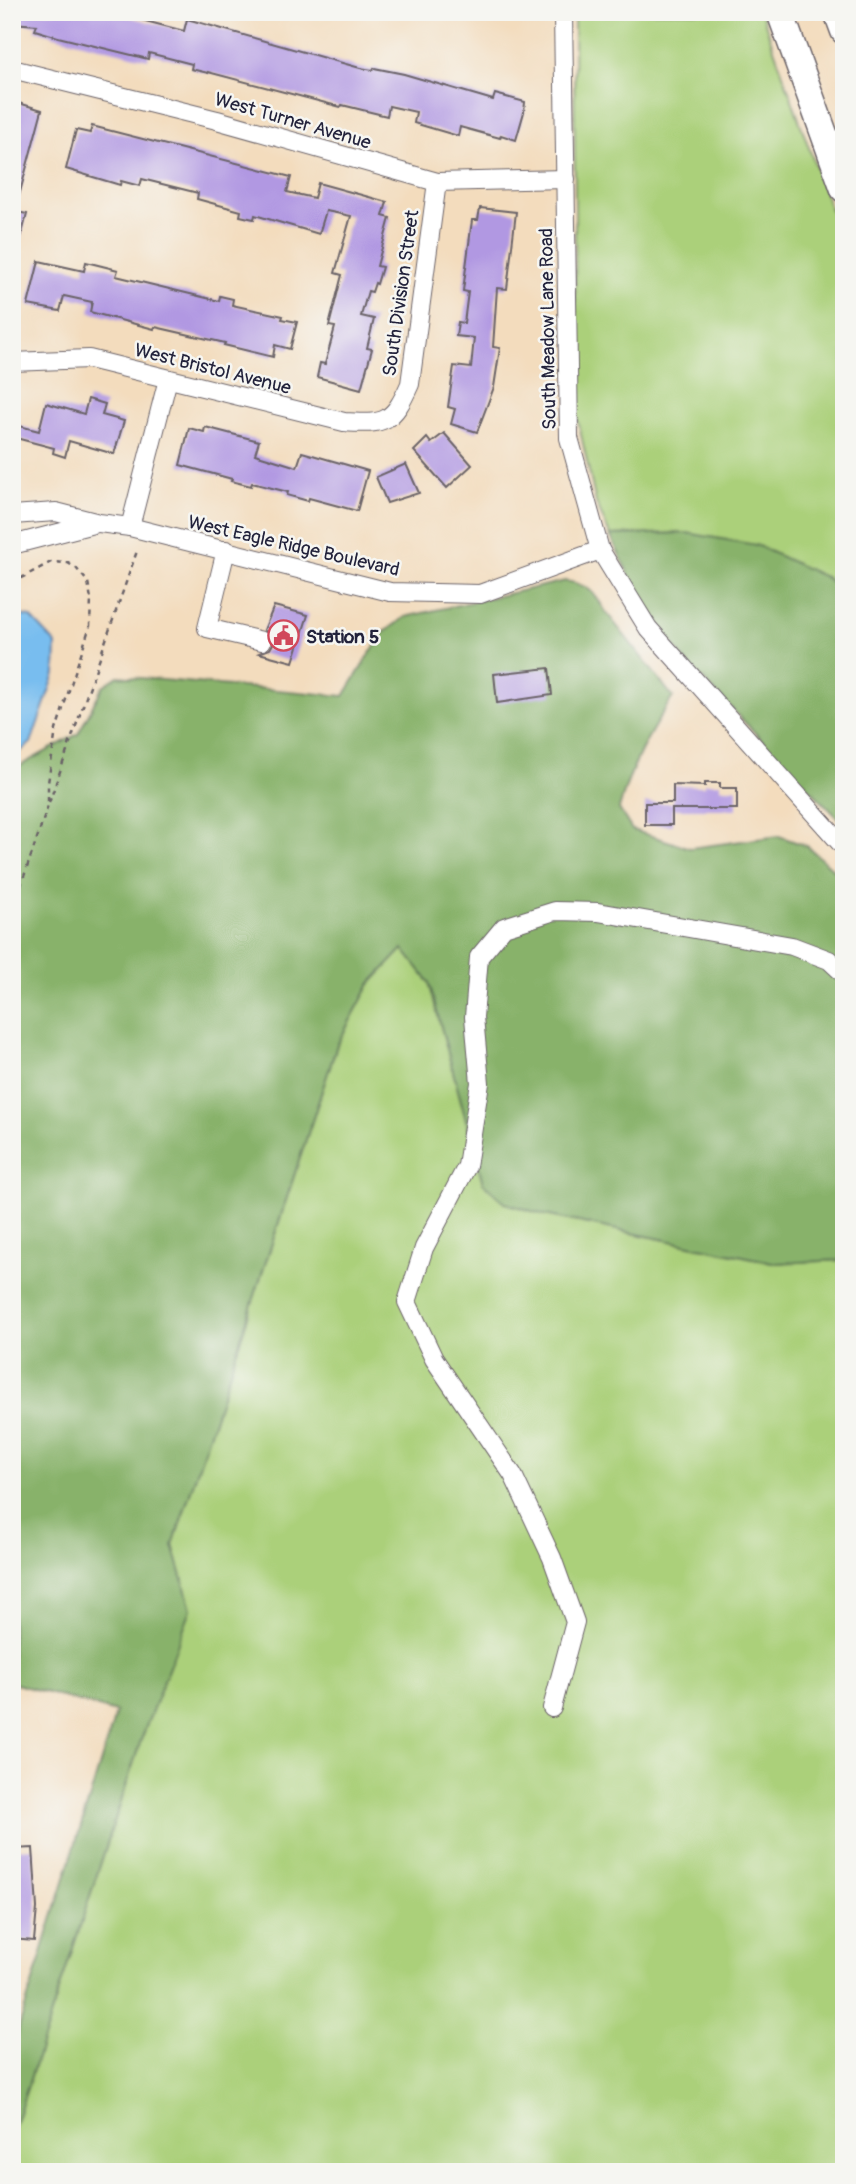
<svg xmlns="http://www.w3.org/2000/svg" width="856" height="2184" font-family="Pangolin,sans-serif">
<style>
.green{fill:#abd07a;stroke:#66795a;stroke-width:2}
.forest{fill:#88b26a;stroke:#556a52;stroke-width:2}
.water{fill:#78bdef;stroke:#4d7095;stroke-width:2}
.building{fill:#b198e2}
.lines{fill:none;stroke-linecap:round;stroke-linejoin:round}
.minor-casing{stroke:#6b6368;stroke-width:20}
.highway-casing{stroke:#6b6368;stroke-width:29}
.path{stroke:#6b6368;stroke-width:2.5;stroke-dasharray:5 5;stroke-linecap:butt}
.minor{stroke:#fff;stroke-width:18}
.highway{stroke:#fff;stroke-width:26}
.labels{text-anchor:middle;stroke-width:5;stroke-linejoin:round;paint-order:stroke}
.street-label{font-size:19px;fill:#22223b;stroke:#f6f6f2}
.poi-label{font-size:19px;font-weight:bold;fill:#22223b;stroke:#f6f6f2;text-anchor:start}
</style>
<rect width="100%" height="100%" fill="#f6f6f2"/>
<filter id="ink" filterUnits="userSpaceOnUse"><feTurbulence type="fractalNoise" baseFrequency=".0143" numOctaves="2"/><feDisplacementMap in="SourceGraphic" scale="14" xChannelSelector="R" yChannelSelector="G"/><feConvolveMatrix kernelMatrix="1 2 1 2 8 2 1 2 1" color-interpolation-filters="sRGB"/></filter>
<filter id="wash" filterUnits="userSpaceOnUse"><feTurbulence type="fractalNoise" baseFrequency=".00686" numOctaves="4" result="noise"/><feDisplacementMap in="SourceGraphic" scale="28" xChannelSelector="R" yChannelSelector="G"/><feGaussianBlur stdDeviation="1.57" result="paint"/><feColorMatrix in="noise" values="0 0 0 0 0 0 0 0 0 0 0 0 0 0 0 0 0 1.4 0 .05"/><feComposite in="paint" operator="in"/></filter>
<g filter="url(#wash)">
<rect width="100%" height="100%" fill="#f3dcbd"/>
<g class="green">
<path d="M574 12H761L844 247V592L825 577 687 533 610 535 596 503 576 412Z"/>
<path d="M403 949 429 982 483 1183 545 1215 777 1263 844 1260V2172H12V2134L141 1740 191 1609 173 1545 337 1045 370 984Z"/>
</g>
<g class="forest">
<path d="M687 533 756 545 825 577 844 592V824L686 662 639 596 610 535Z"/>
<path d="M565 581C588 584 594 592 606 612L673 697C648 735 631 765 619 809L632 830 690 848 779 836 807 846 844 879V1260L777 1263 545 1215 505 1203 483 1183 429 982 403 949 370 984 337 1045 173 1545 191 1609 141 1740 12 2134V2050L116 1712 12 1683V770L78 734 103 686 118 676 344 696 382 634 405 617Z"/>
</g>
<path class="water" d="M12 614 31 617 56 644 55 674 31 743 12 758Z"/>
<g id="blocks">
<g class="building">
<path d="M12 12H127L126 16 184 31 187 19 360 68 373 70 374 68 404 74 493 100 495 94 525 102 524 112 516 140 501 135 500 138 460 127 458 136 414 123 416 112 389 106 387 116 342 105 341 107 208 72V73L191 69 192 64 149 53 148 59 58 37 35 30 37 25 12 23Z"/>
<path d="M12 101 42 110 16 207H12Z"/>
<path d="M92 126 291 177 287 192 314 198 318 183 387 202 383 216 390 218 377 266 382 267 377 284 375 283 372 292 368 291 361 316 374 319 367 348 372 349 361 389 317 377 320 363 325 364 335 327 329 326 342 275 335 273 351 216 326 211 319 234 255 215 254 219 240 216 241 211 197 199 198 193 142 179 140 186 121 181 120 185 66 169 76 130 90 133Z"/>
<path d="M480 208 516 212 507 289 497 288 493 347 500 348 494 387 477 432 451 424 455 409 448 407 454 366 471 368 474 338 456 336 458 322 464 323 468 292 463 291 472 220H478Z"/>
<path d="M12 211 27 214 17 253 12 252Z"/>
<path d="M39 261 84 271 86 262 118 270 116 276 219 301 220 296 233 299 232 305 283 316 282 319 297 322 290 349 275 345 273 357 224 345 225 343 155 327 154 329 90 312 92 302 64 296 60 311 28 305Z"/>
<path d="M88 399 105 404 102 415 124 421 114 454 69 441 65 457 53 453 54 448 12 437V424L39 431 46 403 84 414Z"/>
<path d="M205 427 259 441 255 454 297 467 302 452 368 471 357 511 309 498 308 501 287 495 288 492 252 483 251 486 231 481 232 479 180 465 189 428 204 432Z"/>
<path d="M444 433 472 465 447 488 414 451 427 438 431 443Z"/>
<path d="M406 464 419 493 387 503 376 477Z"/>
<path d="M274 606 308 615 293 662 259 653 270 649 273 644V637L264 630Z"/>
<path d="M549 668 552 695 497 703 494 674Z"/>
<path d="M705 783H720V788H737V809H672V825H645V803H673V785L705 786Z"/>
<path d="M33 1848 37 1908 34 1941 12 1939V1849Z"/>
</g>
</g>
</g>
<g filter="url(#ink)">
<use href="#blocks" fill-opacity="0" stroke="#6b6368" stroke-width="2"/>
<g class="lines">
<defs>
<g id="minor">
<path d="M563 12 569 438 600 550 648 628 844 847"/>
<path d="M12 69 217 120 437 182 566 179"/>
<path d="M12 362 89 359 344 422C386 425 393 422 410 384L437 182"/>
<path d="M12 515 56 512 99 523 130 527 390 592 480 594 600 550"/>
<path d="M130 527 168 379"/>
<path d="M12 545 97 523"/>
<path d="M226 550 207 628 262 641"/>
<path d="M552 1708 575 1622 552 1558 513 1475 434 1359 407 1302 424 1248 467 1166 480 1083 474 1017 479 957 504 927 555 911 598 912 792 946 829 960 844 974"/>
</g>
<g id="highway">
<path d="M780 12 844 189"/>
<path d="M837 12 844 31"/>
</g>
</defs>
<use href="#minor" class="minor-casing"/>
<use href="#highway" class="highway-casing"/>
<g class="path">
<path d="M12 583 51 562 68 563 76 568 88 582 91 599 90 626 56 730 48 783V806L17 897 12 903"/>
<path d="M49 803 137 551"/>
</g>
<use href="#minor" class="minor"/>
<use href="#highway" class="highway"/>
</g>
</g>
<defs>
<symbol id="civic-ring" viewBox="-11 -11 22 22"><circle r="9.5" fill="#f6f6f2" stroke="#d1495b" stroke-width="1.5"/><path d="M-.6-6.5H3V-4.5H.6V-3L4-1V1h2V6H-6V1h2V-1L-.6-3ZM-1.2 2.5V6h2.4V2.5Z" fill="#d1495b"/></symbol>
</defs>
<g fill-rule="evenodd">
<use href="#civic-ring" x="266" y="618" width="35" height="35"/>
</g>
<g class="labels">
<g class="street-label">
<text transform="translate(293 120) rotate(16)" y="7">West Turner Avenue</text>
<text transform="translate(400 293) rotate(-82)" y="7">South Division Street</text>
<text transform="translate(547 329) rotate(-91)" y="7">South Meadow Lane Road</text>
<text transform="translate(213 368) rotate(14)" y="7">West Bristol Avenue</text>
<text transform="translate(294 545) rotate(13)" y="7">West Eagle Ridge Boulevard</text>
</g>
<g class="poi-label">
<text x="306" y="643">Station 5</text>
</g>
</g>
<rect width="856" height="2184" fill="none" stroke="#f6f6f2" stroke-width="42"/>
</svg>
